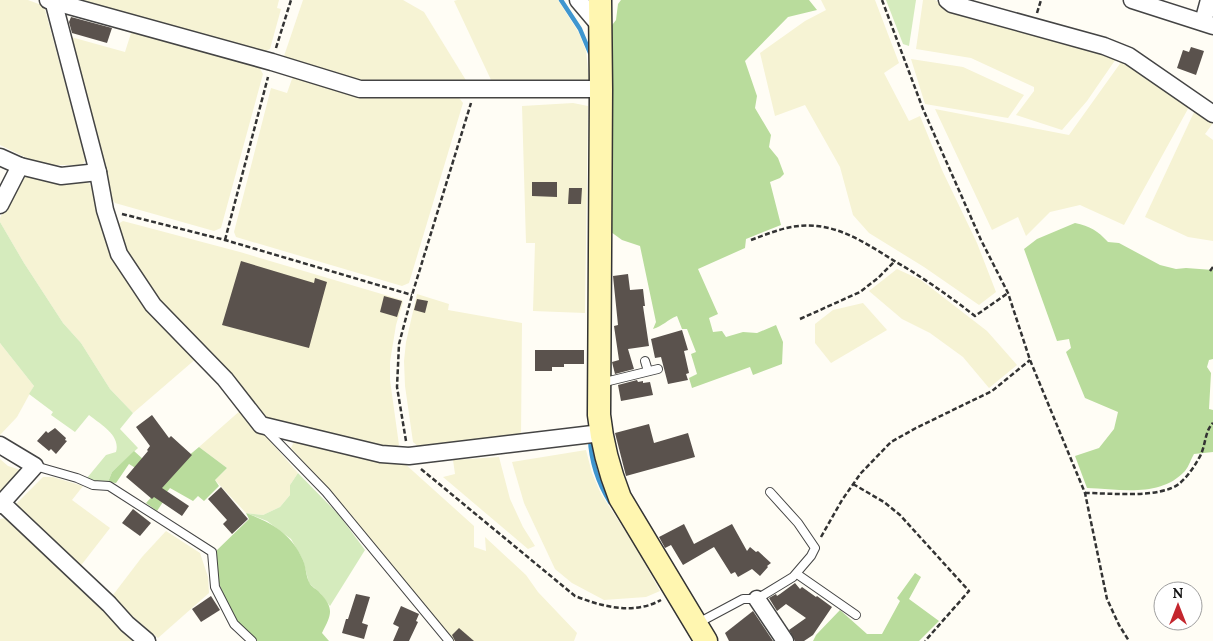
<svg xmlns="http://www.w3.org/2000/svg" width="1213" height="641" font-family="Lora,serif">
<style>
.farmland{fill:#f6f3d4}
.green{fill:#d5ebbd}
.forest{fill:#b9dc9c}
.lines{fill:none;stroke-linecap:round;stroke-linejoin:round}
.stream{stroke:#3f96cf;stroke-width:4.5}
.building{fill:#5a524d}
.lane-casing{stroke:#444;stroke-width:10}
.street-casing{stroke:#444;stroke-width:19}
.secondary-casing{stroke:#333;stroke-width:25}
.path{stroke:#333;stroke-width:2.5;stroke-dasharray:5 2.5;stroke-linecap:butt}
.lane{stroke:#fff;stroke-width:8}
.street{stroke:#fff;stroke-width:16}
.secondary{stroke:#fff6b0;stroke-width:22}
</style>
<rect width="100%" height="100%" fill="#fffdf5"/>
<g class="farmland">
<path d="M0 0H28L44 6 86 160 82 165H53L35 162 0 145Z"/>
<path d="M73 0H279L277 8 281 9 270 49 264 52Z"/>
<path d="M303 0H403L424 12 467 82H363L286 61 284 56Z"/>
<path d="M457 0H558L579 33 586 51 589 80 584 84 492 82 454 1Z"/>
<path d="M821 0H875L899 63 884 73 909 121 920 116 942 170 977 243 996 292 979 305 924 267 869 233 853 215 840 167 805 105 775 116 760 53 805 21 826 10Z"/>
<path d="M923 0H935L952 10 1118 56 1087 101 1062 130 1016 115 1034 91V87L971 58 916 49Z"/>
<path d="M132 30 259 67 263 74 221 228 214 231 115 203 111 198 71 37 125 52Z"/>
<path d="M1124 58 1189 107 1124 225 1080 205 1050 212 1026 236 1018 217 992 230 935 109 1069 135Z"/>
<path d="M911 59 963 67 1024 95 1008 118 925 104Z"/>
<path d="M293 76 457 95 463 103 409 283 402 286 236 237 234 232 271 88 287 93Z"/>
<path d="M573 103 588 106 585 313 533 311 535 243H526L522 106Z"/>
<path d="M1195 110 1213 123 1205 134 1213 140V241L1188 237 1145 217Z"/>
<path d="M27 176 84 180 91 185 99 219 114 260 198 357 133 413 110 389 81 343 63 323 24 263 0 222V218L14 187 21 179Z"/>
<path d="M123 221 240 252 402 300 403 302 396 325 390 362V380L399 445 395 448 384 447 262 417 157 303 128 258 116 225Z"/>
<path d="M897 269 921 280 987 331 1017 365 989 388 963 357 930 333 902 319 869 291Z"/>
<path d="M417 294 449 304 448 310 522 323 521 438 419 447 413 442 405 386 404 361 406 342Z"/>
<path d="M863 303 887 330 831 363 815 343V324L833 310Z"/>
<path d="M0 343 34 386 17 417 0 435Z"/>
<path d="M242 409 298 473 290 485V495L280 507 263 515 246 513 215 480 227 468 199 447Z"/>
<path d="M295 440 404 463 474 526V547L486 551 485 537 526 575 538 592 577 633 574 641H453L353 517 291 448Z"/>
<path d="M586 450 592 473 601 494 635 546 660 591 646 597 604 600 572 583 555 569 524 503 512 462Z"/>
<path d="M499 457 510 499 523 527 535 546 528 549 443 477 455 474 453 460Z"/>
<path d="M0 459 8 466 21 470 0 498Z"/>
<path d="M43 477H53L83 486 72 500 110 528 79 568 15 505Z"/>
<path d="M10 517 139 641H0V519Z"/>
<path d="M166 531 200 553 208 577 209 593 158 638 123 608 113 595 142 557Z"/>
</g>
<g class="green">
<path d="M886 0H916L909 46 903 44Z"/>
<path d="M0 222 24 263 63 323 81 343 110 389 133 413 120 429 138 448 112 472 108 482 93 481 87 478 106 455 116 452C121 435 100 424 89 415L75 432 51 415 53 412 29 394 34 386 0 343Z"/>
<path d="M298 473 339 515 365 550 330 606 320 593 309 583 303 560 291 539 267 521 246 513 263 515 280 507 290 495V485Z"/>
</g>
<g class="forest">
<path d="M621 0H809L817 10 788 17 745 61 757 96 755 108 771 135 769 147 778 158 784 174 780 178 770 182 781 225 746 239 745 248 698 269 718 314 709 318 713 332 722 331 726 337 743 332 757 333 776 325 783 342 782 364 753 375 750 367 692 388 689 378 697 374 691 354 696 352 687 329H682L677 316C667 320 663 326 653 329L656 322 640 246 622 240 611 232 606 33 616 20 618 4Z"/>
<path d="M1075 223C1090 226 1098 231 1108 242L1119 243 1160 265 1176 269 1186 268 1213 270V359L1209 360 1207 367 1211 373 1209 409 1213 410V452L1194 454C1191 459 1189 466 1185 471 1160 498 1120 489 1087 488L1075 456 1099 448 1114 429 1118 412 1085 398 1066 352 1071 348 1069 339 1057 341 1024 249 1037 239Z"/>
<path d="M199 447 227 468 215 480 219 486 204 501 198 496 193 501 170 488 163 497 165 499 157 511 146 503 160 488 158 482 129 464 116 483 108 482 112 472 134 451 163 477Z"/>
<path d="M246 513C272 523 291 533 303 560 306 567 306 576 309 582 311 587 317 589 320 593 335 609 331 615 322 633L329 641H253L234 619 218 581 214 553 249 519Z"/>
<path d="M915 573 921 577 909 599 939 621 919 641H813L816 635 840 610 867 634H882L900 601 897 598Z"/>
</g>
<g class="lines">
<g class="stream">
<path d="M561 0 580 29 590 53"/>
<path d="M590 438C591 460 598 483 610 502"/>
</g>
</g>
<g class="building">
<path d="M71 17 112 28 107 43 72 33 69 22Z"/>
<path d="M1191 47 1204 51 1196 75 1177 68 1183 50 1189 52Z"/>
<path d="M532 182H557V197L532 196Z"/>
<path d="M569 188H582L581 204H568Z"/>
<path d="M241 261 314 283 315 278 327 282 309 348 222 325Z"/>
<path d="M628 274 630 290 643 289 645 306H643L649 346 628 349 634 369 615 374 612 362 619 360 614 326 618 325 613 276Z"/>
<path d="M384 296 402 301 397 317 380 312Z"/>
<path d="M417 299 428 301 425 313 414 310Z"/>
<path d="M682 330 688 350 684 351 689 373 686 374 688 380 668 384 661 357 655 358 651 339Z"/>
<path d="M535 350H584V364H564V367H552V371H535Z"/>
<path d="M637 380 638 382 643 381V383L650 382 653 395 621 401 618 385Z"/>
<path d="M152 415 169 438 171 436 192 455 162 488 189 506 182 516 154 497 152 499 126 477 148 451 147 450 150 446 136 427Z"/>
<path d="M649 424 654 443 688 433 695 457 626 476 615 433Z"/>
<path d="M55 428 66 438 65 440 67 441 56 454 51 449 49 451 37 441 46 431 48 433Z"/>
<path d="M221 487 248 519 232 534 223 524 227 520 208 499Z"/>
<path d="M133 509 151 523 140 536 122 523Z"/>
<path d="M684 524 694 544 732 524 747 551 750 547 756 552 758 551 771 563 767 566 768 567 760 576 752 569 738 577 735 572 731 574 714 547 683 565 671 545 665 548 659 537Z"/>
<path d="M795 583 800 589 802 587 816 597 817 596 832 607 813 635 804 641H795L789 630 806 618 786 604 777 611 769 598 776 594 777 596 780 594Z"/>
<path d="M356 594 370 597 362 623 368 625 364 639 342 633 346 619H348Z"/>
<path d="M211 596 220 610 201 622 192 609Z"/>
<path d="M401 606 419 614 416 621 418 622 409 641H393L399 627 393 624Z"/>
<path d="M753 611 773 641H729L725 633Z"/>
<path d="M459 628 474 641H455L452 635Z"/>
</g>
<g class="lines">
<defs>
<g id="lane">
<path d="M645 361 648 371"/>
<path d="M601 383 658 369"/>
<path d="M265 429 326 492 449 641"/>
<path d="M35 466 77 478 93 485 109 486 212 552 215 587 234 624 252 641"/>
<path d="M797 574 856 615"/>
<path d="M698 623 743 599H757L793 577 811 556 815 548 798 523 770 492"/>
</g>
<g id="street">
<path d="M48 0 272 62 360 89H601"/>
<path d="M53 0 98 172 105 210 119 254 153 305 225 379 261 425 381 454 409 456 601 433"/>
<path d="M578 0 600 26"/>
<path d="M947 0 952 4 1104 46 1129 56 1213 114"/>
<path d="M1132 0 1213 26"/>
<path d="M1203 22 1209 0"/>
<path d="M0 157 20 166 61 176 98 172"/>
<path d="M0 205 20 166"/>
<path d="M0 445 35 466 0 505"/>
<path d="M2 503 109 604 127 624 147 641"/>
<path d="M757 599 785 641"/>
</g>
<path id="secondary" d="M600 0 601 89 599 415C602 444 609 470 620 498L706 641"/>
</defs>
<use href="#lane" class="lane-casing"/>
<use href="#street" class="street-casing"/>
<use href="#secondary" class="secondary-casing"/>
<g class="path">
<path d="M882 0 923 109 981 240 1008 293 1030 360 1085 493 1107 599 1119 625 1129 641"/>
<path d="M1037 13 1041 0"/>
<path d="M276 48 291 0"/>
<path d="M122 214 225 240 412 295"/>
<path d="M225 240 268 77"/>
<path d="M751 240C772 232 794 223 817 226 846 229 872 247 896 262 924 278 949 296 975 316L1008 293"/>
<path d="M1210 271 1213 267"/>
<path d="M800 319 860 292 878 278 895 261"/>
<path d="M406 441 397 387 399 344 412 295 471 103"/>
<path d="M421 469 575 596C603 607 634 615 661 600"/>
<path d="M853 484 884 502 900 515 969 591 925 641"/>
<path d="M1085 493C1110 493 1161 499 1180 483 1188 476 1194 467 1199 458 1206 447 1204 432 1213 423"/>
<path d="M821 537 842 500 861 473 891 442 916 428 992 391 1030 360"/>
</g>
<use href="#lane" class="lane"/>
<use href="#street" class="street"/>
<use href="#secondary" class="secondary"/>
</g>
<g transform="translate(1178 606)"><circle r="24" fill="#ffffff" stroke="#a0a0a0"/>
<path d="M0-4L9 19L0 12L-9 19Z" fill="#c4262e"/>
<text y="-8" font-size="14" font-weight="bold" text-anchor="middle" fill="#111111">N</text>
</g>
</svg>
